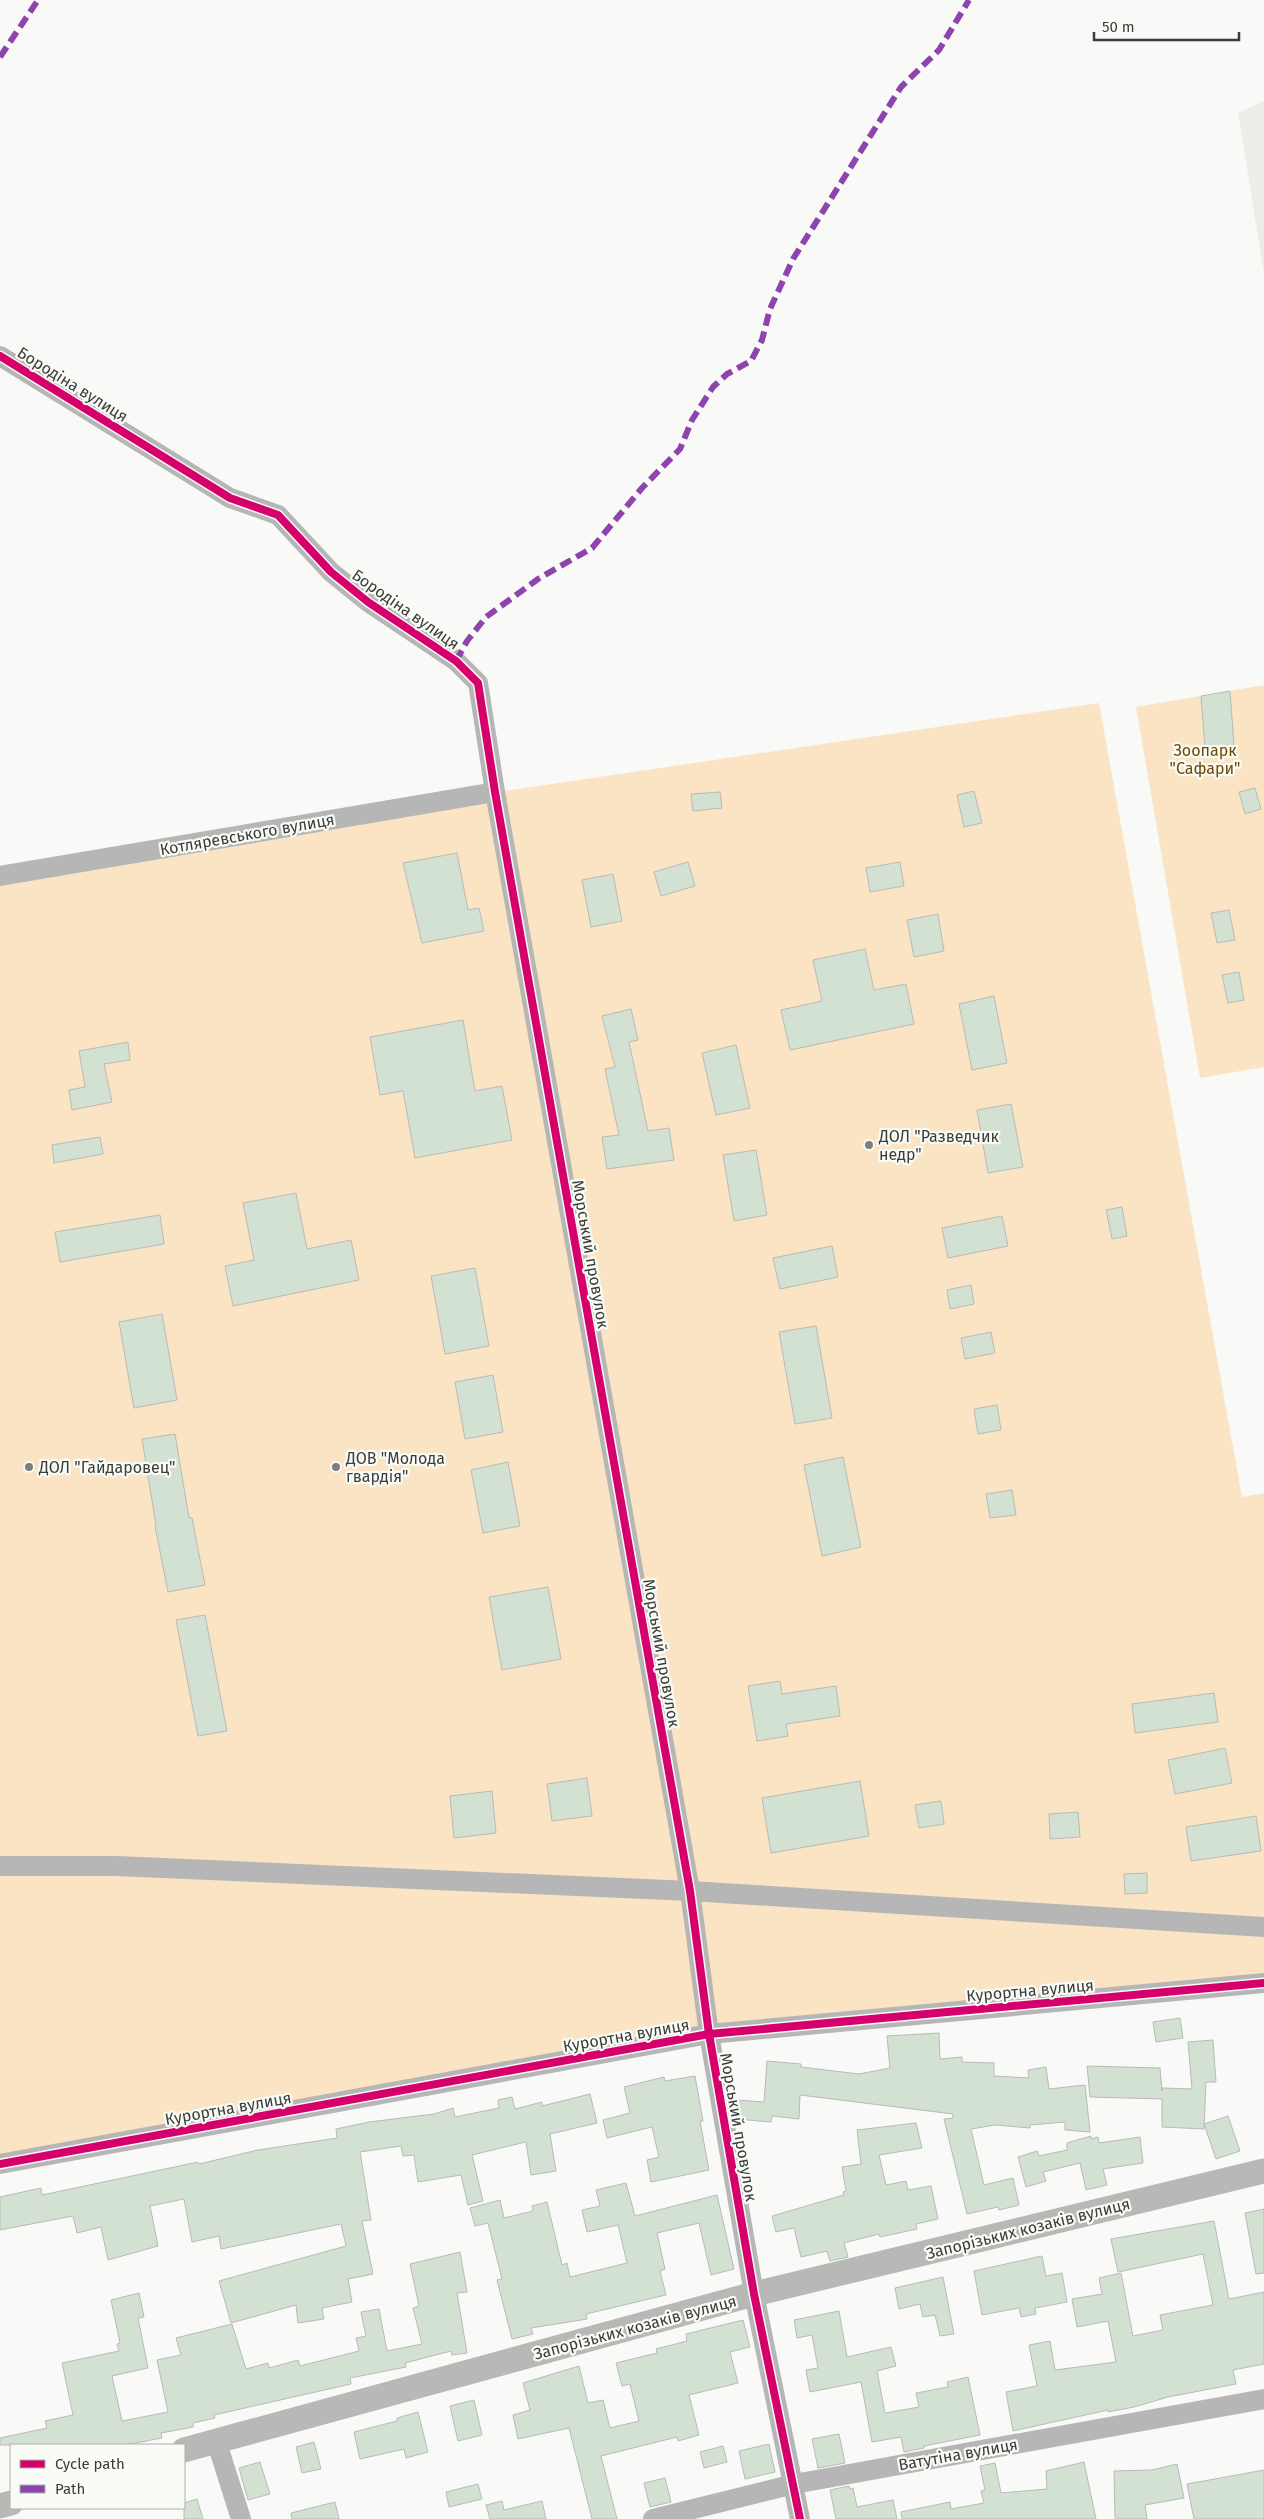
<svg xmlns="http://www.w3.org/2000/svg" width="1264" height="2519" font-family="'Fira Sans',sans-serif">
<style>
.built{fill:#ebeee6}
.green{fill:#fae4c4}
.building{fill:#d2e1d2;stroke:#b9bab8}
.lines{fill:none;stroke-linecap:round;stroke-linejoin:round}
.minor{stroke:#b6b6b6;stroke-width:20}
.major{stroke:#b8b9b7;stroke-width:25}
.quiet{stroke:#8e44ad;stroke-width:6;stroke-dasharray:12 6;stroke-linecap:butt}
.cycleway-casing{stroke:#f9fbf6;stroke-width:11}
.cycleway{stroke:#d6006c;stroke-width:8}
.poi-dot{fill:#7e7f7c;stroke:#f9fbf6;stroke-width:2}
.labels{text-anchor:middle;stroke-width:4.5;stroke-linejoin:round;paint-order:stroke}
.street-label{font-size:16px;fill:#3c3d3a;stroke:#f9fbf6}
.park-label{font-size:16px;fill:#6e4900;stroke:#f9fbf6}
.poi-label{font-size:16px;fill:#3c3d3a;stroke:#f9fbf6;text-anchor:start}
</style>
<rect width="100%" height="100%" fill="#f9faf7"/>
<path class="built" d="M1264 101V273L1238 113Z"/>
<g class="green">
<path d="M1264 685V1067L1200 1078 1136 707Z"/>
<path d="M1099 703 1242 1497 1264 1493V1979L708 2033 0 2162V876L498 792Z"/>
</g>
<g class="building">
<path d="M1230 691 1234 745 1205 749 1201 696Z"/>
<path d="M1255 788 1261 809 1245 814 1239 792Z"/>
<path d="M974 791 982 823 964 827 957 795Z"/>
<path d="M720 792 722 808 693 811 691 794Z"/>
<path d="M457 853 468 910 479 908 484 931 422 943 403 863Z"/>
<path d="M688 862 695 886 661 896 654 872Z"/>
<path d="M900 862 904 886 870 892 866 868Z"/>
<path d="M613 874 622 921 591 927 582 880Z"/>
<path d="M1229 910 1235 940 1217 943 1211 913Z"/>
<path d="M938 914 944 951 914 957 907 920Z"/>
<path d="M865 949 874 990 906 984 914 1024 790 1050 781 1010 822 1001 813 960Z"/>
<path d="M1239 972 1244 1000 1228 1003 1222 975Z"/>
<path d="M994 996 1007 1063 972 1070 959 1004Z"/>
<path d="M631 1009 638 1040 629 1042 648 1131 669 1128 674 1160 607 1169 602 1137 619 1135 605 1069 615 1067 602 1016Z"/>
<path d="M463 1020 475 1091 502 1086 512 1140 415 1158 403 1091 380 1095 370 1037Z"/>
<path d="M128 1042 130 1060 104 1064 112 1102 72 1110 69 1090 85 1087 79 1051Z"/>
<path d="M736 1045 750 1108 716 1115 702 1053Z"/>
<path d="M1011 1104 1023 1167 988 1173 977 1110Z"/>
<path d="M100 1137 103 1154 54 1163 52 1145Z"/>
<path d="M756 1150 767 1215 734 1221 723 1155Z"/>
<path d="M296 1193 307 1249 351 1240 359 1280 233 1306 225 1266 254 1260 243 1203Z"/>
<path d="M1122 1207 1127 1236 1112 1239 1106 1210Z"/>
<path d="M160 1215 164 1244 60 1262 55 1232Z"/>
<path d="M1002 1216 1008 1246 948 1258 942 1228Z"/>
<path d="M832 1246 838 1277 780 1289 773 1258Z"/>
<path d="M475 1268 489 1346 445 1354 431 1276Z"/>
<path d="M971 1285 974 1304 950 1309 947 1290Z"/>
<path d="M162 1314 177 1400 134 1408 119 1322Z"/>
<path d="M816 1326 832 1418 795 1424 779 1332Z"/>
<path d="M991 1332 995 1353 965 1359 961 1338Z"/>
<path d="M493 1375 503 1432 465 1439 455 1382Z"/>
<path d="M997 1405 1001 1430 978 1434 974 1409Z"/>
<path d="M175 1434 189 1518H192L205 1585 168 1592 155 1526 156 1525 142 1439Z"/>
<path d="M843 1457 861 1547 822 1556 804 1465Z"/>
<path d="M508 1462 520 1526 483 1533 471 1470Z"/>
<path d="M1012 1490 1016 1515 990 1518 986 1494Z"/>
<path d="M548 1587 561 1659 502 1670 489 1597Z"/>
<path d="M205 1615 227 1731 198 1736 176 1620Z"/>
<path d="M780 1681 782 1694 836 1686 840 1716 786 1724 788 1736 757 1741 748 1686Z"/>
<path d="M1214 1693 1218 1722 1135 1733 1132 1704Z"/>
<path d="M1225 1748 1232 1783 1175 1794 1168 1760Z"/>
<path d="M587 1778 592 1816 552 1821 547 1784Z"/>
<path d="M860 1781 869 1836 771 1853 762 1798Z"/>
<path d="M492 1791 496 1833 454 1838 450 1796Z"/>
<path d="M941 1801 944 1824 919 1828 915 1805Z"/>
<path d="M1078 1812 1080 1837 1050 1839 1049 1814Z"/>
<path d="M1256 1816 1261 1851 1191 1861 1186 1827Z"/>
<path d="M1147 1873V1893L1125 1894 1124 1874Z"/>
<path d="M1180 2018 1183 2038 1156 2042 1153 2022Z"/>
<path d="M939 2033 940 2059 962 2057V2062L994 2063V2076L1029 2078 1028 2070 1046 2067 1049 2089 1085 2085 1090 2132 1065 2130V2122L1030 2125V2128L995 2125 971 2129 984 2185 1013 2178 1019 2205 999 2210 998 2207 967 2214 944 2119 953 2118V2114L800 2095 799 2119 772 2116 771 2122 736 2119 737 2100 764 2102 767 2061 801 2064V2067L859 2074 890 2068 887 2036Z"/>
<path d="M1213 2040 1216 2082H1206L1204 2129 1162 2127V2099L1090 2097 1087 2066 1160 2068 1162 2091V2088L1192 2089 1188 2042Z"/>
<path d="M695 2076 703 2121H700L709 2170 651 2182 647 2160 659 2157 652 2127 607 2138 603 2120 630 2113 624 2087 664 2077 665 2081Z"/>
<path d="M590 2094 597 2123 550 2134 556 2171 531 2175 526 2142 472 2155 483 2201 468 2205 461 2175 418 2182 414 2155 403 2156 401 2146 360 2152 371 2220 362 2221 373 2274 348 2279 352 2302 322 2308 324 2319 298 2323 296 2305 231 2323 219 2281 346 2246 341 2224 221 2249 219 2236 192 2242 184 2199 150 2206 158 2246 108 2260 101 2227 77 2233 73 2216 0 2230V2197L41 2188 42 2195 198 2162 199 2164 258 2150 337 2138 336 2129 369 2122 434 2114 453 2108 455 2117 499 2108 498 2100 512 2097 515 2109 542 2102V2106Z"/>
<path d="M1228 2116 1240 2151 1216 2159 1204 2124Z"/>
<path d="M916 2123 922 2148 879 2155 886 2185 906 2181 908 2190 931 2186 938 2219 916 2224 917 2229 880 2237 879 2234 844 2243 848 2257 830 2261 827 2251 801 2257 794 2228 776 2232 772 2216 844 2195 843 2192 846 2191 842 2167 861 2164 857 2130Z"/>
<path d="M1091 2136V2139L1098 2137 1099 2143 1140 2137 1143 2163 1103 2169 1107 2185 1086 2190 1080 2163 1043 2172 1046 2181 1026 2187 1018 2157 1037 2151 1039 2156 1067 2150V2143Z"/>
<path d="M626 2183 635 2216 717 2195 734 2269 711 2275 699 2223 657 2233 665 2269 660 2271 666 2295 586 2314 587 2319 531 2328 533 2334 512 2339 497 2280 502 2279 488 2223 475 2226 470 2208 500 2200 504 2218 533 2211 532 2206 547 2202 562 2265 567 2263 570 2277 627 2263 618 2225 587 2232 582 2210 600 2206 596 2190Z"/>
<path d="M1264 2209V2273L1256 2274 1245 2213Z"/>
<path d="M1214 2221 1229 2299 1264 2292V2364L1233 2370 1236 2384 1168 2397 1134 2407 1108 2412V2410L1013 2431 1006 2392 1037 2386 1029 2345 1050 2341 1055 2370 1116 2362 1108 2321 1077 2327 1072 2299 1102 2294 1099 2278 1121 2273 1133 2336 1163 2330 1160 2315 1213 2305 1203 2254 1118 2272 1111 2239Z"/>
<path d="M460 2252 467 2292 457 2293 467 2353 452 2355 451 2351 405 2363 406 2367 350 2378 351 2384 214 2415 215 2418 193 2423V2427L161 2433 162 2438 125 2445H0V2438L47 2428 45 2421 73 2415 62 2363 119 2351 117 2344 120 2343 111 2300 139 2293 144 2317 138 2318 148 2368 112 2376 122 2421 168 2412 157 2360 181 2355 176 2338 232 2324 246 2369 268 2363 269 2368 298 2360 300 2366 359 2351 356 2338 366 2336 361 2312 379 2309 387 2351 422 2344 413 2308 419 2306 410 2264Z"/>
<path d="M1042 2256 1046 2276 1062 2273 1067 2302 1035 2308 1036 2314 1021 2317 1019 2308 982 2315 974 2271Z"/>
<path d="M943 2277 954 2334 940 2336 935 2315 923 2317 920 2304 899 2309 895 2288Z"/>
<path d="M839 2311 847 2357 891 2347 896 2366 877 2371 885 2413 919 2407 916 2393 948 2387 947 2382 968 2377 980 2435 924 2446V2448L904 2452 901 2437 872 2442 861 2382 810 2392 806 2370 818 2368 812 2335 797 2338 794 2320Z"/>
<path d="M743 2320 750 2347 730 2352 738 2383 689 2395 699 2435 678 2441 677 2437 601 2456 617 2519H592L569 2428 518 2439 513 2415 530 2410 523 2383 579 2366 588 2403 603 2400 610 2428 639 2421 630 2384 622 2386 616 2363 657 2353 656 2349 687 2341 686 2334Z"/>
<path d="M474 2400 482 2435 458 2441 450 2406Z"/>
<path d="M418 2412 428 2452 406 2458 404 2449 360 2459 354 2432 397 2421V2418Z"/>
<path d="M839 2434 845 2463 818 2468 812 2439Z"/>
<path d="M314 2442 321 2469 302 2473 296 2447Z"/>
<path d="M769 2444 775 2472 745 2479 739 2451Z"/>
<path d="M723 2446 727 2462 704 2468 700 2452Z"/>
<path d="M260 2462 270 2494 248 2500 239 2468Z"/>
<path d="M1084 2462 1096 2519H902L901 2512 950 2502 951 2509 984 2503 981 2491 985 2490 980 2466 995 2463 1001 2493 1047 2489 1046 2471Z"/>
<path d="M1177 2464 1184 2498 1145 2505 1147 2519H1115L1114 2471 1152 2470Z"/>
<path d="M1264 2470V2519H1194L1187 2484Z"/>
<path d="M665 2478 671 2502 650 2507 644 2483Z"/>
<path d="M478 2484 482 2499 449 2507 446 2492Z"/>
<path d="M849 2486 850 2489 853 2488 857 2507 893 2500 897 2519H836L830 2490Z"/>
<path d="M197 2499 203 2519H184V2503Z"/>
<path d="M502 2501 504 2510 542 2501 546 2519H490L486 2505Z"/>
<path d="M335 2502 339 2519H292L291 2513Z"/>
</g>
<g class="lines">
<g class="minor">
<path d="M0 356 230 498 278 515 331 572 368 602 456 661 478 683 495 792 690 1891 709 2034 754 2294 800 2519"/>
<path d="M0 876 495 792"/>
<path d="M0 1866H116L690 1891 1264 1927"/>
<path d="M0 2164 709 2034 1264 1983"/>
<path d="M216 2440 241 2519"/>
<path d="M653 2519 794 2484 1264 2399"/>
</g>
<g class="major">
<path d="M184 2450 754 2294 1264 2171"/>
<path d="M0 2506 11 2503"/>
</g>
<g class="quiet">
<path d="M0 57 38 0"/>
<path d="M456 661 467 641 486 617 538 579 592 548 642 488 680 449 692 420 713 387 727 374 751 361 762 340 770 309 793 259 901 87 939 50 969 0"/>
</g>
<defs>
<g id="cycleway">
<path d="M0 356 230 498 278 515 331 572 368 602 456 661 478 683 495 792 690 1891 709 2034 754 2294 800 2519"/>
<path d="M0 2164 709 2034 1264 1983"/>
</g>
</defs>
<use href="#cycleway" class="cycleway-casing"/>
<use href="#cycleway" class="cycleway"/>
</g>
<g class="poi-dot">
<circle cx="869" cy="1145" r="5"/>
<circle cx="29" cy="1467" r="5"/>
<circle cx="336" cy="1467" r="5"/>
</g>
<g class="labels">
<g class="street-label">
<text transform="translate(73 384) rotate(32)" y="6">Бородіна вулиця</text>
<text transform="translate(406 609) rotate(35)" y="6">Бородіна вулиця</text>
<text transform="translate(247 834) rotate(-10)" y="6">Котляревського вулиця</text>
<text transform="translate(591 1254) rotate(80)" y="6">Морський провулок</text>
<text transform="translate(662 1653) rotate(80)" y="6">Морський провулок</text>
<text transform="translate(1030 1990) rotate(-5)" y="6">Курортна вулиця</text>
<text transform="translate(626 2035) rotate(-10)" y="6">Курортна вулиця</text>
<text transform="translate(228 2108) rotate(-10)" y="6">Курортна вулиця</text>
<text transform="translate(739 2127) rotate(80)" y="6">Морський провулок</text>
<text transform="translate(1028 2228) rotate(-14)" y="6">Запорізьких козаків вулиця</text>
<text transform="translate(635 2327) rotate(-15)" y="6">Запорізьких козаків вулиця</text>
<text transform="translate(958 2454) rotate(-10)" y="6">Ватутіна вулиця</text>
</g>
<g class="park-label">
<text x="1205" y="756">Зоопарк<tspan x="1205" dy="18">"Сафари"</tspan></text>
</g>
<g class="poi-label">
<text x="879" y="1142">ДОЛ "Разведчик<tspan x="879" dy="18">недр"</tspan></text>
<text x="346" y="1464">ДОВ "Молода<tspan x="346" dy="18">гвардія"</tspan></text>
<text x="39" y="1473">ДОЛ "Гайдаровец"</text>
</g>
</g>
<rect x="10" y="2444" width="175" height="65" fill="#f9fbf6" stroke="#adafab"/>
<rect x="20" y="2460" width="25" height="8" fill="#d6006c" stroke="#adafab"/>
<text x="55" y="2469" font-size="15" fill="#3c3d3a">Cycle path</text>
<rect x="20" y="2485" width="25" height="8" fill="#8e44ad" stroke="#adafab"/>
<text x="55" y="2494" font-size="15" fill="#3c3d3a">Path</text>
<path d="M1094 32v8h145v-8" fill="none" stroke="#3c3d3a" stroke-width="2.5"/>
<text x="1102" y="32" font-size="15" fill="#3c3d3a" stroke="#f9fbf6" stroke-width="4" paint-order="stroke">50 m</text>
</svg>
